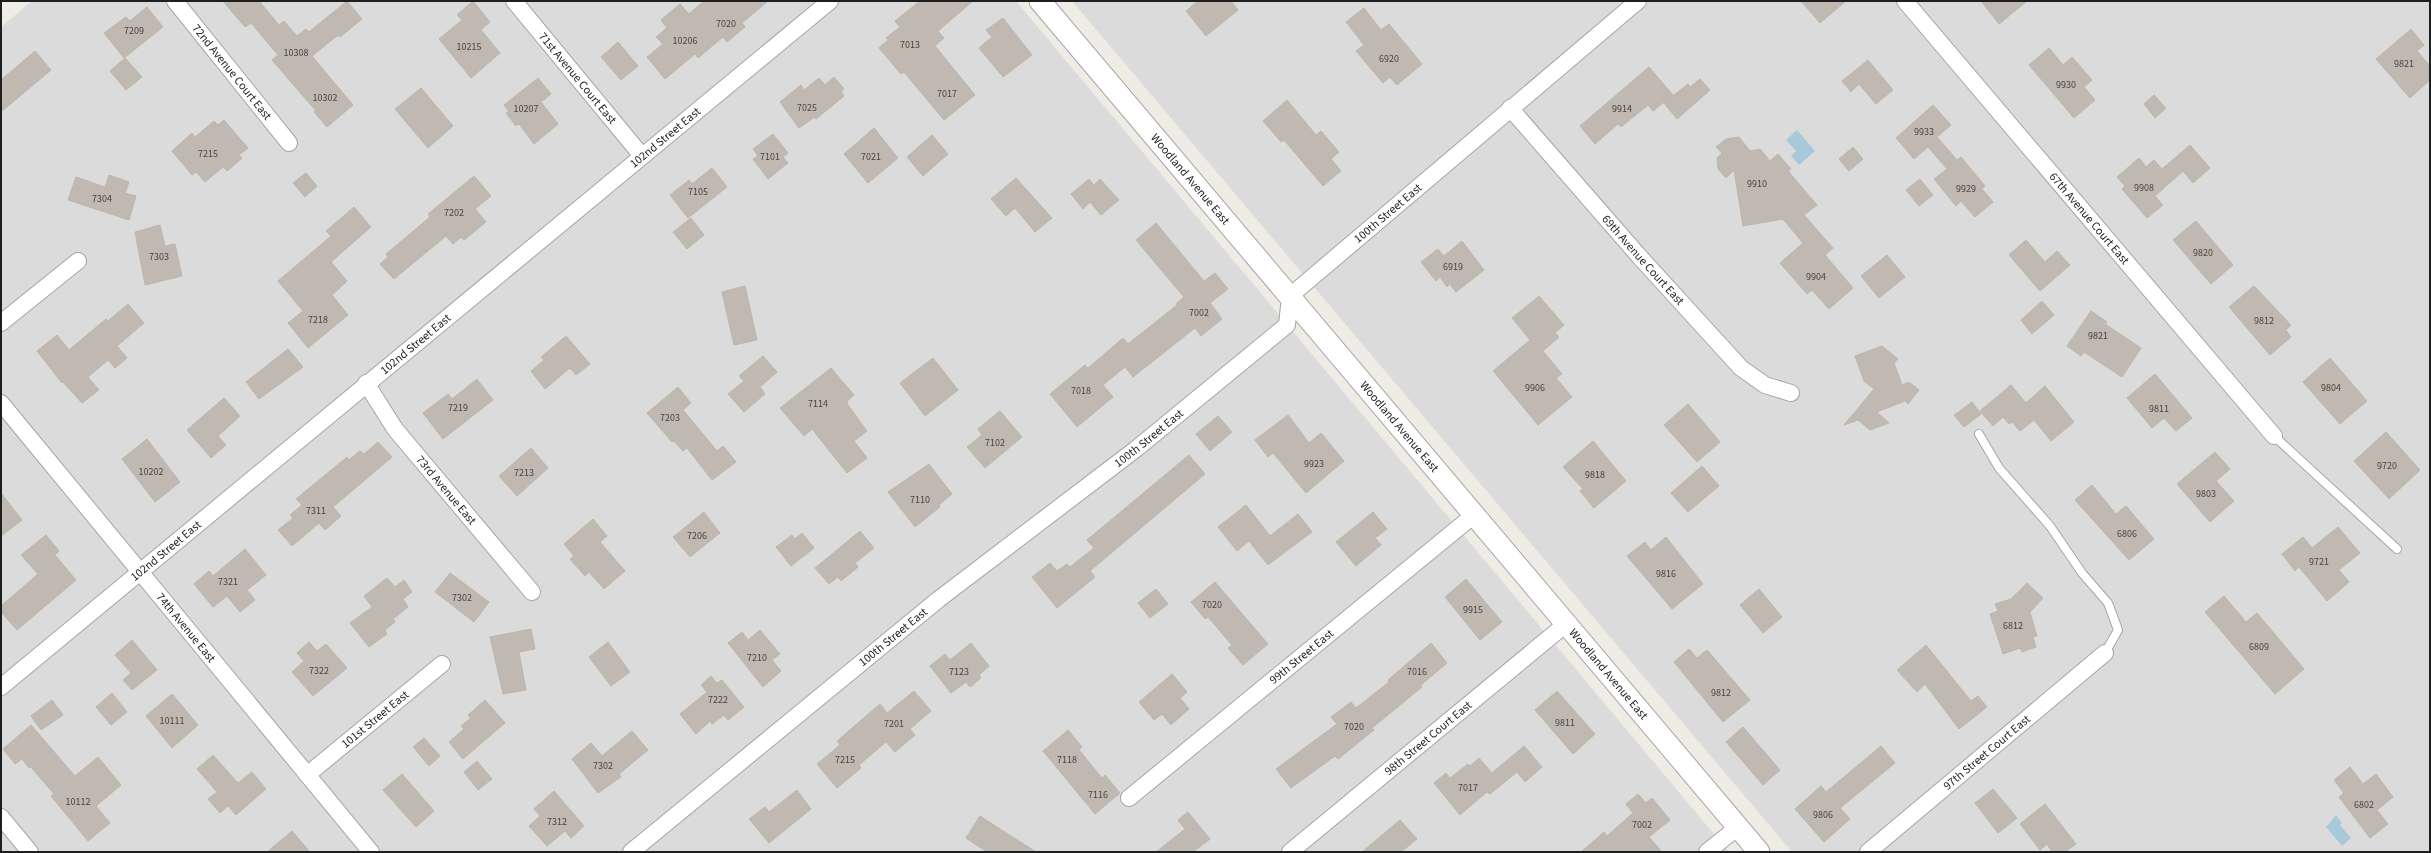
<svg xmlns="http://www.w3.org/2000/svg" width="2431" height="853" font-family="'Source Sans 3',sans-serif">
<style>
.residential{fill:#dcdbdb}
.water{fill:#a8c9da}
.building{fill:#bfb9b2;stroke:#bfb5a8}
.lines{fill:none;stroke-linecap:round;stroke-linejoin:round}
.service-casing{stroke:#a5a5a5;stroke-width:10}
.minor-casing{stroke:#a5a5a5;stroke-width:18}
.tertiary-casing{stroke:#a5a5a5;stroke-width:23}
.service{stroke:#fff;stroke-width:8}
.minor{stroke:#fff;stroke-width:16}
.tertiary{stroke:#fff;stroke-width:21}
.labels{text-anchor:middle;stroke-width:3;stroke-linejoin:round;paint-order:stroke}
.number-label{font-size:10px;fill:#464543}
.street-label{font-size:12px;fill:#1e1e1e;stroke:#fff}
</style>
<rect width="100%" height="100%" fill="#efece5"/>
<g class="residential">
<path d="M32 1H1016L1729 852H1V27Z"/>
<path d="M1072 1H2430V852H1792Z"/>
</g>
<g class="water">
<path d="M1797 130 1815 151 1799 165 1791 156 1796 151 1786 140Z"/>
<path d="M2336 815 2342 823 2340 825 2351 838 2342 846 2326 827Z"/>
</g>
<g class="building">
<path d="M223 1H259L279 25 284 21 297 36 306 29 309 32 347 1 362 19 340 37 338 35 312 56 353 105 327 127 314 112 316 111 272 60 278 55 251 23 245 27Z"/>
<path d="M473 1 490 22 481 30 500 53 471 78 439 39 462 20 457 15Z"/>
<path d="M704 1H768L742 23 745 27 727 42 723 37 698 58 695 54 665 79 647 57 663 44 656 37 667 28 661 20 680 4 689 14Z"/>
<path d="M920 1H973L938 31 944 38 935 46 975 95 944 120 904 72 901 74 879 48 888 40 886 38 900 27 895 21Z"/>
<path d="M1198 1H1231L1238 10 1206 36 1186 11Z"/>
<path d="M1801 1H1846L1820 23Z"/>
<path d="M1981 1H2027L1999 24Z"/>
<path d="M147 7 163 27 124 58 104 33 126 17 130 21Z"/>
<path d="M1364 8 1381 30 1389 24 1422 64 1397 85 1390 77 1383 83 1356 51 1364 45 1346 22Z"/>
<path d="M1003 18 1032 55 1003 77 979 48 992 37 986 30Z"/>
<path d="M2411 29 2424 45 2417 51 2430 66V80L2410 98 2376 59Z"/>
<path d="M618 42 638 66 621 80 601 57Z"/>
<path d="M2049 48 2063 65 2072 57 2092 80 2084 87 2095 100 2074 118 2029 65Z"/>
<path d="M35 51 51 70 1 112V80Z"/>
<path d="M125 58 142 77 126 90 110 71Z"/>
<path d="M1868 60 1893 90 1876 104 1859 84 1851 92 1842 81Z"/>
<path d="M1649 67 1673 95 1653 111 1648 105 1621 127 1618 124 1595 144 1580 126Z"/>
<path d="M834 77 844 89 841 92 844 96 816 119 815 117 799 128 780 102 801 85 804 90 819 78 825 85Z"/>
<path d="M538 78 551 94 541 102 558 124 534 144 519 124 516 126 506 113 509 111 504 105Z"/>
<path d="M1700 79 1710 90 1677 119 1664 103 1688 84 1690 87Z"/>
<path d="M421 88 453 126 428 148 395 109Z"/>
<path d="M2154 95 2166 108 2155 118 2144 104Z"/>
<path d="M1287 100 1316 135 1321 131 1339 152 1331 159 1341 171 1323 186 1284 140 1281 142 1263 121Z"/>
<path d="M1933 105 1951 125 1937 137 1957 160 1961 157 1985 186 1982 189 1993 202 1975 217 1961 201 1956 206 1934 179 1947 169 1928 147 1914 159 1896 138Z"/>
<path d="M224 120 248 148 239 155 242 158 227 171 223 167 205 182 196 172 192 175 172 151 192 133 195 137 214 121 218 125Z"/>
<path d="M874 128 898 158 868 183 844 154Z"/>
<path d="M773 134 788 153 783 157 788 163 768 179 753 159 758 156 753 149Z"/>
<path d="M932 135 948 154 923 176 907 157Z"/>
<path d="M1739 137 1750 151 1760 149 1770 161 1778 154 1791 169 1788 171 1817 205 1804 215 1833 248 1825 255 1853 288 1829 309 1812 290 1807 294 1780 263 1803 243 1783 219 1743 226 1734 170 1726 178 1718 169 1717 158 1722 153 1716 147 1726 139Z"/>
<path d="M2190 145 2210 168 2193 183 2183 171 2155 196 2163 205 2147 218 2122 189 2125 186 2117 177 2139 158 2146 167 2154 160 2162 169Z"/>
<path d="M1853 147 1863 159 1849 171 1839 159Z"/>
<path d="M712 168 727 187 688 218 670 195 689 180 692 184Z"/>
<path d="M306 173 317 186 305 197 293 183Z"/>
<path d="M109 175 129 182 125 193 136 196 129 220 68 200 76 177 105 187Z"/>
<path d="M474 176 491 196 475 209 486 222 464 240 461 237 453 244 446 236 394 279 380 264 388 257 386 254 430 217 428 214Z"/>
<path d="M1016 178 1052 218 1035 232 1015 208 1006 216 991 199Z"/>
<path d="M1089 179 1094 185 1100 179 1119 200 1101 215 1090 202 1083 209 1071 194Z"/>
<path d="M1920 179 1933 195 1919 206 1906 190Z"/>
<path d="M354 207 371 227 331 262 347 281 332 295 348 315 308 348 288 323 303 311 278 281 331 236 326 231Z"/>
<path d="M691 218 704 235 687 249 673 232Z"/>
<path d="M2196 221 2233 265 2211 284 2173 240Z"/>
<path d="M1156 223 1204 281 1215 273 1228 289 1210 303 1222 319 1201 336 1195 328 1133 377 1125 367 1103 385 1113 397 1077 427 1050 394 1085 365 1088 368 1123 338 1128 344 1177 305 1176 304 1184 297 1136 240Z"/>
<path d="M160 225 165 246 175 244 182 276 145 285 135 232Z"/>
<path d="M2026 240 2045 262 2057 251 2070 265 2040 291 2009 255Z"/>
<path d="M1462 241 1484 270 1456 292 1450 284 1447 287 1440 277 1436 281 1421 262 1438 249 1444 256Z"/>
<path d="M1887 255 1905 277 1879 298 1861 276Z"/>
<path d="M745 286 757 340 734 345 722 292Z"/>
<path d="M2254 286 2291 325 2286 330 2291 337 2270 355 2229 307Z"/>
<path d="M1539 296 1564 325 1555 333 1559 337 1543 351 1562 374 1556 378 1572 397 1538 425 1493 371 1530 340 1512 318Z"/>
<path d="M2042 301 2054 315 2032 334 2021 320Z"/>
<path d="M128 304 144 323 117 346 127 358 115 368 108 360 88 377 99 390 82 403 63 382 62 383 37 351 57 335 69 350 106 319 108 321Z"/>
<path d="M2091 311 2107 322 2105 324 2141 348 2122 377 2084 352 2081 356 2067 346Z"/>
<path d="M566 336 590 364 576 375 570 368 545 389 531 371 544 360 541 357Z"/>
<path d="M1882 346 1898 359 1894 363 1902 385 1909 382 1919 390 1908 404 1905 401 1877 412 1889 423 1870 430 1858 420 1844 425 1874 389 1864 381 1855 356Z"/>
<path d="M288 349 303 367 259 399 246 382Z"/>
<path d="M763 356 777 372 760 387 765 394 744 412 728 394 744 381 739 376Z"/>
<path d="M933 358 958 390 925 416 900 383Z"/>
<path d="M2330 358 2367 401 2340 424 2303 382Z"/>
<path d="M831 368 854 395 847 401 848 405 867 431 854 441 867 458 847 473 812 429 804 436 780 408Z"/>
<path d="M2155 374 2192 418 2176 431 2164 418 2152 428 2127 398Z"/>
<path d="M477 379 493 400 443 439 423 413 448 394 452 399Z"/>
<path d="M2011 385 2026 403 2045 386 2074 422 2051 441 2034 420 2020 431 2012 422 2009 424 2003 417 1993 426 1980 411Z"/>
<path d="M678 387 691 403 683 410 717 451 723 446 736 462 712 480 687 448 683 451 674 441 672 442 647 413Z"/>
<path d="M224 398 240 416 218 436 226 445 211 458 187 430Z"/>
<path d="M1972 402 1981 414 1964 427 1954 415Z"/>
<path d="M1688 404 1720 442 1697 462 1664 425Z"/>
<path d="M1000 411 1022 437 985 468 967 447 982 435 978 429Z"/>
<path d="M1288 415 1309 443 1321 433 1344 461 1306 493 1273 453 1268 457 1255 440Z"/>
<path d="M1218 416 1232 432 1210 451 1196 434Z"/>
<path d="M2386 432 2420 470 2389 499 2354 461Z"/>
<path d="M147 439 180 482 155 502 122 459Z"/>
<path d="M1593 441 1626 481 1594 508 1580 491 1583 489 1563 467Z"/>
<path d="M378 442 392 457 333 507 341 516 325 530 319 523 292 546 278 530 293 518 290 515 302 505 296 499 347 457 349 460 360 451 364 454Z"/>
<path d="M531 448 548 468 517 496 499 476Z"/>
<path d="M2215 452 2230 469 2216 481 2234 501 2210 522 2177 484Z"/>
<path d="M1189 455 1205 474 1090 571 1095 577 1057 608 1032 577 1050 563 1057 571 1067 564 1070 567 1094 548 1087 540Z"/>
<path d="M929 464 952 494 939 505 940 507 915 527 888 492Z"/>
<path d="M1702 466 1719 486 1688 512 1671 493Z"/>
<path d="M2092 485 2116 514 2126 506 2154 539 2129 560 2075 500Z"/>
<path d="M1 493 22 520 1 536Z"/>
<path d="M1246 505 1270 536 1298 514 1312 532 1268 565 1249 541 1237 551 1218 527Z"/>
<path d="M704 512 720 533 690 557 673 537Z"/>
<path d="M1373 512 1387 529 1375 538 1381 545 1356 566 1336 542Z"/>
<path d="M593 519 607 536 600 542 625 571 604 589 589 572 585 576 570 559 574 556 564 544Z"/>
<path d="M2338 527 2360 553 2339 570 2349 582 2327 601 2299 567 2295 571 2282 554 2303 537 2312 548Z"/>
<path d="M860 531 874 548 855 563 858 567 841 581 838 577 829 584 815 568Z"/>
<path d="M802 533 814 548 791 566 776 547 792 535 795 539Z"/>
<path d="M46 535 59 551 55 555 76 580 17 630 1 612V606L38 574 21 555Z"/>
<path d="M1666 537 1703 584 1672 609 1627 556 1645 542 1651 550Z"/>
<path d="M245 549 266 575 247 590 255 600 240 612 227 596 213 607 194 584 209 571 213 576Z"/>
<path d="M450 573 489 602 474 622 435 592Z"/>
<path d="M387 578 395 587 404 580 412 592 403 599 408 607 393 619 395 622 385 630 387 634 369 647 350 623 372 607 364 596Z"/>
<path d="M1466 579 1502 622 1480 640 1445 597Z"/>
<path d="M1215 582 1268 644 1243 665 1228 648 1232 645 1208 617 1205 619 1191 602Z"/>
<path d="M2027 583 2043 598 2030 612 2037 636 2033 637 2036 647 2022 652 2020 648 2003 654 1990 614 1998 611 1995 604 2011 599Z"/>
<path d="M1156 589 1168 604 1150 618 1138 603Z"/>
<path d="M1759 589 1782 617 1763 633 1740 605Z"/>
<path d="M2224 596 2246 622 2257 613 2304 669 2275 694 2205 612Z"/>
<path d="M531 629 535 649 519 652 526 690 503 694 490 637Z"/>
<path d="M760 630 780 654 772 660 781 671 763 687 728 643 742 632 748 640Z"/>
<path d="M132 640 157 670 132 690 123 680 131 673 115 655Z"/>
<path d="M309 642 317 651 326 644 347 668 313 696 292 672 304 661 297 653Z"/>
<path d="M608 642 630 672 611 686 589 657Z"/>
<path d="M971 643 989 666 979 675 981 678 970 687 966 682 951 693 930 666 945 654 950 660Z"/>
<path d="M1431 643 1447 663 1421 685 1422 687 1372 728 1374 730 1338 759 1335 756 1291 788 1276 769 1337 724 1331 717 1351 702 1356 708 1389 682 1388 680Z"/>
<path d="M1926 645 1971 701 1978 696 1987 707 1959 729 1925 684 1917 692 1897 670Z"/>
<path d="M1689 649 1697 658 1707 650 1750 700 1723 722 1674 662Z"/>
<path d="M1172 674 1187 692 1180 698 1189 709 1171 725 1162 714 1154 720 1139 702Z"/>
<path d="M711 676 717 683 722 680 744 707 728 720 724 715 712 724 710 721 696 734 680 714 707 692 701 685Z"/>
<path d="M914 691 931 711 910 729 915 735 895 752 886 742 859 765 861 768 837 788 817 764 840 745 837 741 880 704 887 713Z"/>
<path d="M1557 691 1595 734 1573 754 1535 710Z"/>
<path d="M112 693 127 712 111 725 96 707Z"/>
<path d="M172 694 198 725 172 748 146 716Z"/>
<path d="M52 700 63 715 41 730 31 716Z"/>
<path d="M485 700 505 723 463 759 449 742 464 729 461 726 471 718 468 715Z"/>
<path d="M31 725 75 776 98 757 121 785 96 806 110 823 88 841 51 796 54 794 31 767 29 768 22 759 15 764 3 749Z"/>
<path d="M1743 727 1780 770 1763 785 1726 742Z"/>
<path d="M1068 730 1082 747 1079 750 1102 778 1105 775 1120 793 1095 814 1043 751Z"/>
<path d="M632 731 648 750 619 774 621 777 598 793 572 759 591 743 602 756Z"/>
<path d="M424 738 440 756 429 766 413 747Z"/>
<path d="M1524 746 1542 767 1525 782 1517 772 1490 794 1487 792 1460 815 1434 783 1446 773 1450 778 1468 764 1470 766 1479 758 1492 773Z"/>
<path d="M1881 746 1895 763 1840 808 1850 819 1824 842 1795 809 1821 786 1826 792Z"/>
<path d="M213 755 238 783 252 772 266 789 236 815 228 806 220 813 208 799 217 792 197 769Z"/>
<path d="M477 761 492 779 478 790 464 772Z"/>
<path d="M2350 767 2363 784 2376 774 2393 797 2377 810 2388 824 2370 838 2339 797 2344 793 2334 780Z"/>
<path d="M402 774 434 811 416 827 383 790Z"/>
<path d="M1993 789 2017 818 1998 833 1975 803Z"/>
<path d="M797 790 811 809 769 843 749 819 765 807 769 812Z"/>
<path d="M554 791 584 826 571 838 565 831 547 846 529 826 540 816 534 809Z"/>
<path d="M1638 794 1646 803 1652 798 1670 820 1649 837 1662 852H1581L1604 832 1607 836 1633 813 1626 804Z"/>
<path d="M2045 804 2076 844 2065 852H2052L2047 844 2040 850 2020 824Z"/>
<path d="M1188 812 1210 839 1193 852H1156L1185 829 1178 820Z"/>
<path d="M980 816 1036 852H987L966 838Z"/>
<path d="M1400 820 1417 839 1401 852H1362Z"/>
<path d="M292 831 310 852H267Z"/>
</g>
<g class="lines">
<defs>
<g id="service">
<path d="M1979 434 1999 468 2050 526 2082 573 2108 603 2118 630 2105 653"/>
<path d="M2274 436 2397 549"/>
</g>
<g id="minor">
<path id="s1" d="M175 1 289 143"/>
<path id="s2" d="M514 1 642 156"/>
<path id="s3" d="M1905 1 2274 436"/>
<path id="s4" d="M1510 108 1638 255 1741 368 1765 385 1791 393"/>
<path d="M1 323 78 261"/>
<path id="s5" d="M366 383 395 429 532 592"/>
<path id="s6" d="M1 403 371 852"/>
<path id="s7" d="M1 687 830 1"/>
<path id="s8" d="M307 775 442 664"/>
<path id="s9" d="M1129 798 1474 515"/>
<path d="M1 817 30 852"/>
<path id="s10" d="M631 852 939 599 1136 449 1287 325 1290 296 1638 1"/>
<path id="s11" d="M1290 852 1566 624"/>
<path d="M1707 852 1738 827"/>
<path id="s12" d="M1868 852 2105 653"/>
</g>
<g id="tertiary">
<path id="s13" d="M1040 1 1759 852"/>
</g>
</defs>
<use href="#service" class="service-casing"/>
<use href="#minor" class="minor-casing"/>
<use href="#tertiary" class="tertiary-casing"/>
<use href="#service" class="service"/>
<use href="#minor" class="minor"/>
<use href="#tertiary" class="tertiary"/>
</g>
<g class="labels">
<g class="number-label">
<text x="726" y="27">7020</text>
<text x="134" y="34">7209</text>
<text x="685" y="44">10206</text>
<text x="910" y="48">7013</text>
<text x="469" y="50">10215</text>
<text x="296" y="56">10308</text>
<text x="1389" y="62">6920</text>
<text x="2404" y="67">9821</text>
<text x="2066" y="88">9930</text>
<text x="947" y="97">7017</text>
<text x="325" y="101">10302</text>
<text x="807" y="111">7025</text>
<text x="526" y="112">10207</text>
<text x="1622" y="112">9914</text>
<text x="1924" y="135">9933</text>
<text x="208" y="157">7215</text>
<text x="770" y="160">7101</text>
<text x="871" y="160">7021</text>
<text x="1757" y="187">9910</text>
<text x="2144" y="191">9908</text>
<text x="1966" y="192">9929</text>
<text x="698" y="195">7105</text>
<text x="102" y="202">7304</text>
<text x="454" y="216">7202</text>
<text x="2203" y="256">9820</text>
<text x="159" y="260">7303</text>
<text x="1453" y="270">6919</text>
<text x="1816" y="280">9904</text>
<text x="1199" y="316">7002</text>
<text x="318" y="323">7218</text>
<text x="2264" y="324">9812</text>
<text x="2098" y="339">9821</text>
<text x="1535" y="391">9906</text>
<text x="2331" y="391">9804</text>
<text x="1081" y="394">7018</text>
<text x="818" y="407">7114</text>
<text x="458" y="411">7219</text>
<text x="2159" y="412">9811</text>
<text x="670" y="421">7203</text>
<text x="995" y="446">7102</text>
<text x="1314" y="467">9923</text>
<text x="2387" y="469">9720</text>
<text x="151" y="475">10202</text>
<text x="524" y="476">7213</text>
<text x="1595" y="478">9818</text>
<text x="2206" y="497">9803</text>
<text x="920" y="503">7110</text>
<text x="316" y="514">7311</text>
<text x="2127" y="537">6806</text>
<text x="697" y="539">7206</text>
<text x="2319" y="565">9721</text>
<text x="1666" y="577">9816</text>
<text x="228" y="585">7321</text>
<text x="462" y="601">7302</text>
<text x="1212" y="608">7020</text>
<text x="1473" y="613">9915</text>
<text x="2013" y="629">6812</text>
<text x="2259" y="650">6809</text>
<text x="757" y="661">7210</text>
<text x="319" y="674">7322</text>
<text x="959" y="675">7123</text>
<text x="1417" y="675">7016</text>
<text x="1721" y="696">9812</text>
<text x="718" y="703">7222</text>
<text x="172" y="724">10111</text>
<text x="1565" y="726">9811</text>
<text x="894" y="727">7201</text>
<text x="1354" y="730">7020</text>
<text x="845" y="763">7215</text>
<text x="1067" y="763">7118</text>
<text x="603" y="769">7302</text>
<text x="1468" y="791">7017</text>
<text x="1098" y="798">7116</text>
<text x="78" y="805">10112</text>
<text x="2364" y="808">6802</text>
<text x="1823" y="818">9806</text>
<text x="557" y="825">7312</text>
<text x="1642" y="828">7002</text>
</g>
<g class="street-label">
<text dy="4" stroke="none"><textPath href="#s1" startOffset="91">72nd Avenue Court East</textPath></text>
<text dy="4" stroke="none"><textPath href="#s2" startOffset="100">71st Avenue Court East</textPath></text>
<text dy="4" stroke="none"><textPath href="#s7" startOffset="862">102nd Street East</textPath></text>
<text dy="4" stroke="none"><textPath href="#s13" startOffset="233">Woodland Avenue East</textPath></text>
<text dy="4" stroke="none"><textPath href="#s10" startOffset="999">100th Street East</textPath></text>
<text dy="4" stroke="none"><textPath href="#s3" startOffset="285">67th Avenue Court East</textPath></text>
<text dy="4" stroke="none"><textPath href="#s4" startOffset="202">69th Avenue Court East</textPath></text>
<text dy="4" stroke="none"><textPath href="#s7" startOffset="538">102nd Street East</textPath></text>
<text dy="4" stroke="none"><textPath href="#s13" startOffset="557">Woodland Avenue East</textPath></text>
<text dy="4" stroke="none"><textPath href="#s10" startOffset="663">100th Street East</textPath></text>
<text dy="4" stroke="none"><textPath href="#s5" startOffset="134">73rd Avenue East</textPath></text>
<text dy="4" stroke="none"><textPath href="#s7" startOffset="214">102nd Street East</textPath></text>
<text dy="4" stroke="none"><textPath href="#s6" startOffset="291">74th Avenue East</textPath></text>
<text dy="4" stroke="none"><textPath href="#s10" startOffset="339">100th Street East</textPath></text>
<text dy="4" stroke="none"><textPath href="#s9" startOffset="223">99th Street East</textPath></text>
<text dy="4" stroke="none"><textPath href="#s13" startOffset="881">Woodland Avenue East</textPath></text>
<text dy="4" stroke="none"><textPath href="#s8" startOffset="88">101st Street East</textPath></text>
<text dy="4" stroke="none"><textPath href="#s11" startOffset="179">98th Street Court East</textPath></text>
<text dy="4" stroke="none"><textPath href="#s12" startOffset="155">97th Street Court East</textPath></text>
</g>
</g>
<rect width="2431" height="853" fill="none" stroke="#1e1e1e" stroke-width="4"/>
</svg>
